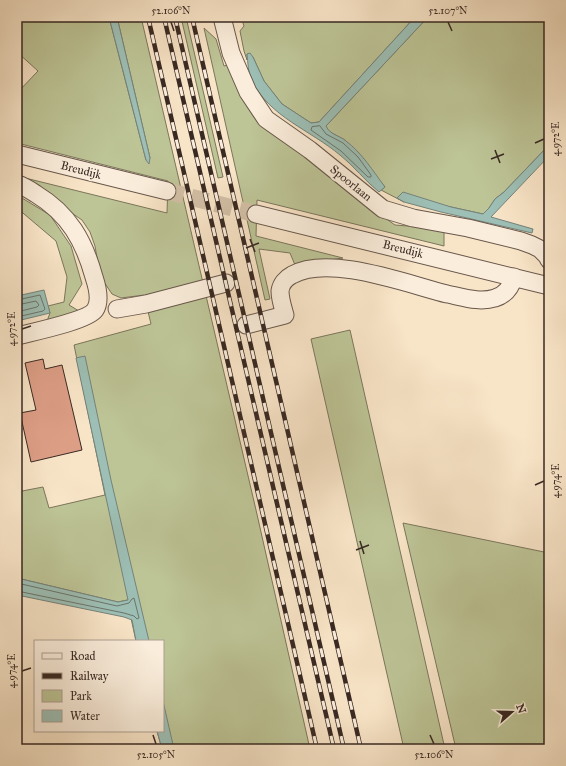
<svg xmlns="http://www.w3.org/2000/svg" width="566" height="766" font-family="'IM FELL Great Primer',serif">
<style>
.green{fill:#bdc496;stroke:#7b765c}
.water{fill:#9dbfb5;stroke:#75837b}
.lines{fill:none;stroke-linecap:round;stroke-linejoin:round}
.shore{stroke:#6b746c;stroke-width:1}
.building{fill:#dd9e86;stroke:#392923}
.minor-tunnel{stroke:#d2bfa6;stroke-width:17;stroke-dasharray:17 8;stroke-linecap:butt}
.minor-casing{stroke:#69584c;stroke-width:19}
.minor{stroke:#faeddb;stroke-width:17}
.rail-casing{stroke:#392923;stroke-width:4.5}
.rail{stroke:#faeddb;stroke-width:3;stroke-dasharray:9;stroke-linecap:butt}
.ticks{fill:none;stroke:#392923;stroke-width:1.5}
.labels{text-anchor:middle;stroke-width:4;stroke-linejoin:round;paint-order:stroke}
.street-label{font-size:12px;fill:#392923;stroke:#faeddb}
.neatline{fill:none;stroke:#392923;stroke-width:1.5}
.ticks-label{font-size:10px;text-anchor:middle;fill:#392923}
</style>
<rect width="100%" height="100%" fill="#f8e4c7"/>
<filter id="stains"><feTurbulence type="fractalNoise" baseFrequency=".005" numOctaves="4"/><feColorMatrix values="0 0 0 0 .2 0 0 0 0 .09 0 0 0 0 .02 0 0 0 .5 -.17"/></filter>
<radialGradient id="worn" r=".72"><stop offset=".6" stop-color="#630" stop-opacity="0"/><stop offset="1" stop-color="#630" stop-opacity=".3"/></radialGradient>
<g class="green">
<path d="M17 17H109L146 160 150 158 117 17H141L256 510 310 749H162L157 731H163V641H136L127 600 118 602 17 578V492L43 487 49 508 105 495 74 345 151 324 144 295 121 298 112 294 100 276 95 246 90 232 82 220 17 176 167 213 168 181 17 143V93L38 71 17 52Z"/>
<path d="M181 17H186L223 177 218 178Z"/>
<path d="M241 17H415L319 122 311 123 282 104 264 81 253 57 247 54V60L244 51 240 31 244 26Z"/>
<path d="M428 17H549V145L504 192 495 199 489 208 483 214 451 207 397 198 404 202 381 190 385 187 345 140 328 131 326 126Z"/>
<path d="M204 28 216 39 224 66 231 64 257 116 365 204 395 225 444 229V246L257 200 256 236 343 258 295 265 290 253 259 249 270 299 265 300Z"/>
<path d="M17 195 50 215 71 246 82 284 69 305 79 311 47 321 50 313 48 306 64 302 67 277 56 241 17 208Z"/>
<path d="M350 330 445 749H404L311 339Z"/>
<path d="M403 523 549 553V749H456Z"/>
</g>
<g class="water">
<path d="M109 17H117L150 158 149 164 146 160Z"/>
<path d="M415 17H428L326 126C330 135 339 135 346 141 362 153 373 171 385 187L379 192C365 181 354 166 340 155 310 130 270 117 252 81 248 72 248 63 247 54L250 53 253 57 264 81 282 104 311 123 319 122Z"/>
<path d="M549 145V156L491 217 533 229 532 233 441 212 404 202 397 198 403 192 451 207 483 214 489 208 495 199 504 192Z"/>
<path d="M44 290 50 313 17 321V296Z"/>
<path d="M85 356 111 480 149 641H136L132 620 124 617 17 595V578L118 602 128 600 76 358Z"/>
<path d="M163 701 174 749H162L157 731H163Z"/>
</g>
<g class="lines">
<g class="shore">
<path d="M320 126 326 134 343 143 358 157 371 175V177H368L341 151 311 130 312 127Z"/>
<path d="M17 300 40 295 45 309 43 311 17 317"/>
<path d="M17 305 36 301 39 305 37 307 17 312"/>
<path d="M17 583 117 606 129 603 132 599 134 598 139 618 137 619 134 616 124 613 17 591"/>
</g>
</g>
<path class="building" d="M43 359 45 369 62 365 82 450 31 462 20 413 36 410 25 363Z"/>
<g class="lines">
<path class="minor-tunnel" d="M167 191 256 214"/>
<defs>
<g id="minor">
<path d="M222 17 231 53 248 92 266 119 310 150 383 209 413 218 468 228 521 241 532 245 540 249 547 256 549 260"/>
<path d="M17 154 167 191"/>
<path d="M17 184C24 186 30 190 36 194 69 214 84 241 94 277 97 286 101 301 95 310 87 321 32 332 17 336"/>
<path d="M256 214 549 286"/>
<path d="M117 309 146 304 226 283"/>
<path d="M246 325 285 315C283 308 280 299 280 291 281 284 286 278 292 275 329 254 407 284 447 294 463 297 479 303 495 298 506 295 511 287 514 277"/>
</g>
</defs>
<use href="#minor" class="minor-casing"/>
<use href="#minor" class="minor"/>
<defs>
<g id="rail">
<path d="M148 17 317 749"/>
<path d="M164 17 334 749"/>
<path d="M175 17 344 749"/>
<path d="M192 17 361 749"/>
</g>
</defs>
<use href="#rail" class="rail-casing"/>
<use href="#rail" class="rail"/>
</g>
<path class="ticks" d="M171 22 174 31M448 22 452 31M535 143 544 139M495 150 500 163M491 159 504 154M250 239 255 252M246 248 259 243M22 329 31 326M535 485 544 481M360 541 364 554M356 550 369 545M22 671 31 668M153 735 156 744M430 735 434 744"/>
<g class="labels">
<g class="street-label">
<text transform="translate(81 170) rotate(14)" y="4">Breudijk</text>
<text transform="translate(351 183) rotate(39)" y="4">Spoorlaan</text>
<text transform="translate(403 249) rotate(14)" y="4">Breudijk</text>
</g>
</g>
<rect width="566" height="766" fill="none" stroke="#f8e4c7" stroke-width="44"/>
<rect x="34" y="640" width="130" height="92" fill="#faeddb" stroke="#ad9f91"/>
<rect x="42" y="653" width="20" height="6" fill="#faeddb" stroke="#ad9f91"/>
<text x="70" y="660" font-size="12" fill="#392923">Road</text>
<rect x="42" y="673" width="20" height="6" fill="#392923" stroke="#ad9f91"/>
<text x="70" y="680" font-size="12" fill="#392923">Railway</text>
<rect x="42" y="690" width="20" height="12" fill="#bdc496" stroke="#ad9f91"/>
<text x="70" y="700" font-size="12" fill="#392923">Park</text>
<rect x="42" y="710" width="20" height="12" fill="#9dbfb5" stroke="#ad9f91"/>
<text x="70" y="720" font-size="12" fill="#392923">Water</text>
<g transform="translate(512 712) rotate(70)" stroke="#faeddb" stroke-width="3" paint-order="stroke">
<path d="M0-3L7 15L0 10L-7 15Z" fill="#392923"/>
<text y="-6" font-size="11" font-weight="bold" text-anchor="middle" fill="#392923">N</text>
</g>
<rect x="22" y="22" width="522" height="722" class="neatline"/>
<g class="ticks-label">
<text x="171" y="14">52.106°N</text>
<text x="448" y="14">52.107°N</text>
<text transform="translate(555 139) rotate(-90)" y="4">4.972°E</text>
<text transform="translate(11 329) rotate(-90)" y="4">4.972°E</text>
<text transform="translate(555 481) rotate(-90)" y="4">4.974°E</text>
<text transform="translate(11 671) rotate(-90)" y="4">4.974°E</text>
<text x="156" y="758">52.105°N</text>
<text x="434" y="758">52.106°N</text>
</g>
<rect width="100%" height="100%" filter="url(#stains)"/>
<rect width="100%" height="100%" fill="url(#worn)"/>
</svg>
